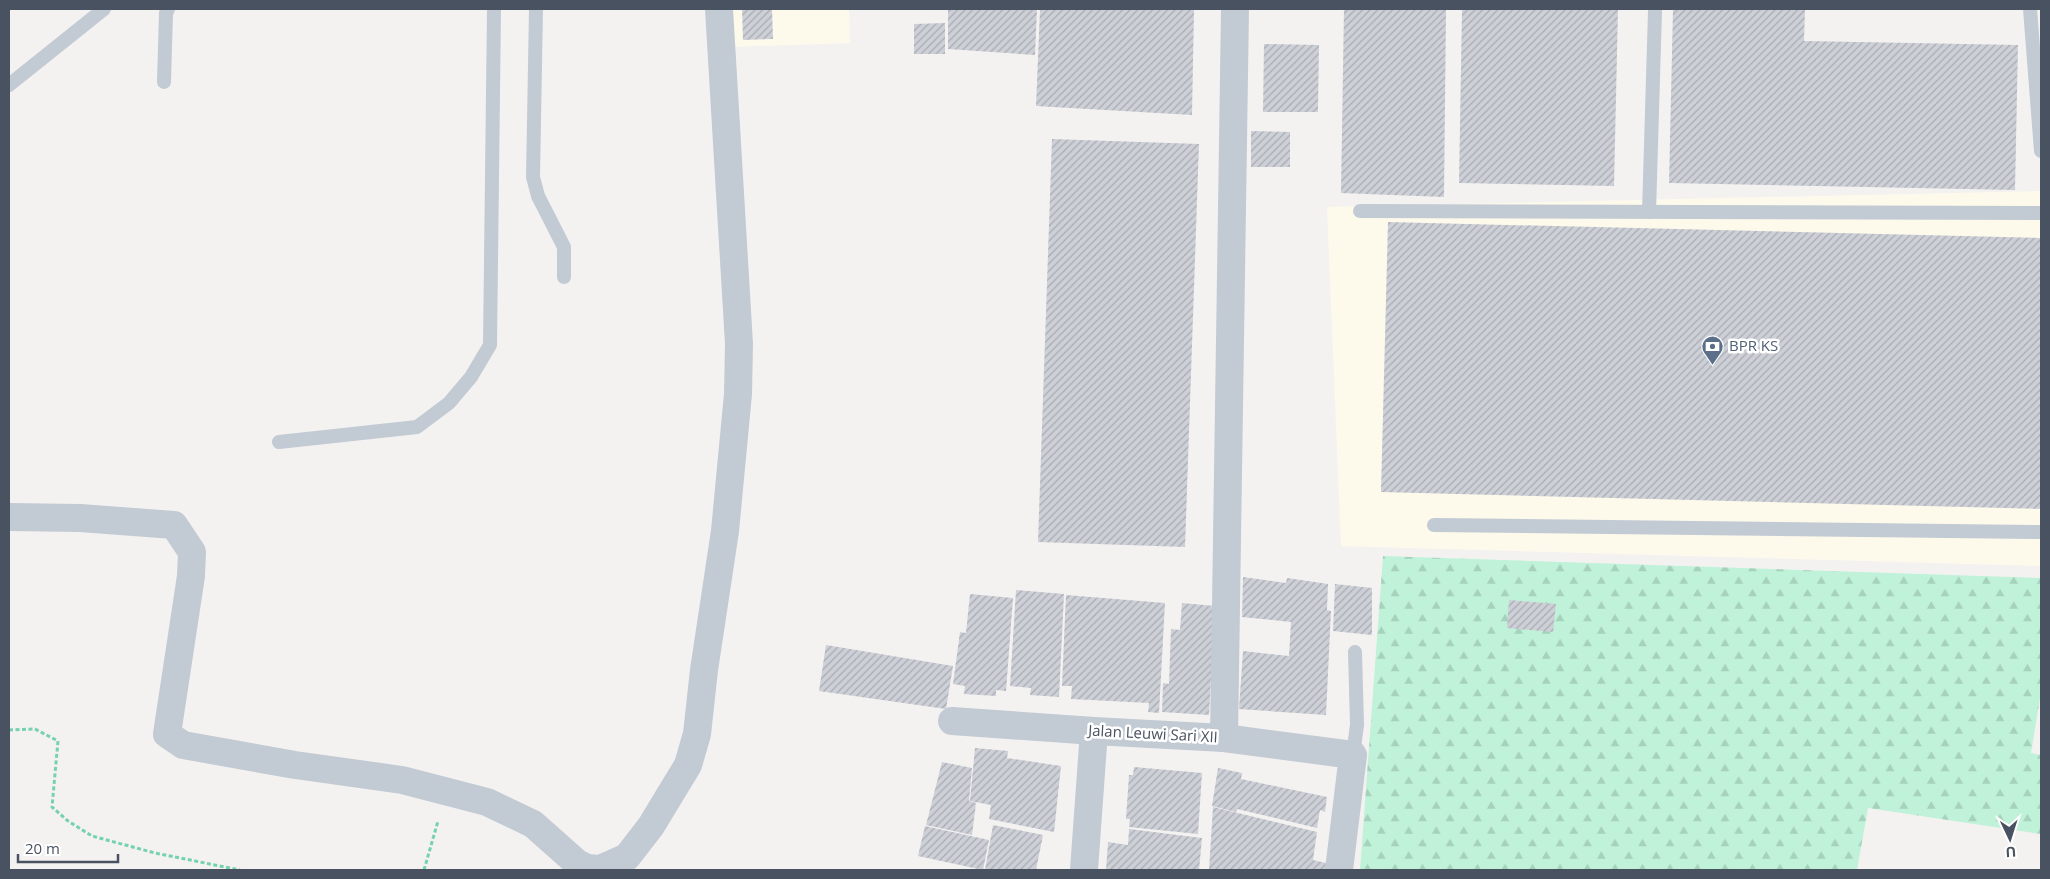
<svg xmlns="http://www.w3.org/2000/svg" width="2050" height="879" font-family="'Open Sans',sans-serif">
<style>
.commercial{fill:#fdfaec}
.forest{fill:url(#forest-firs)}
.building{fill:url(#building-hatch)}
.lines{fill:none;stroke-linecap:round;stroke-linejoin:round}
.path{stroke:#75d2af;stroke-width:3;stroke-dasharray:4 2.5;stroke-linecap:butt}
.service{stroke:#c2cad3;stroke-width:14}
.minor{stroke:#c2cad3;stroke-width:28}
.labels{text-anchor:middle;stroke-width:5;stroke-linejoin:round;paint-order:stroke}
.service-label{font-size:15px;fill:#4e5e75;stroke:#fff;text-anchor:start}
.street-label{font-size:15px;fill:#485260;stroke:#fff}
</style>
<defs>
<pattern id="forest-firs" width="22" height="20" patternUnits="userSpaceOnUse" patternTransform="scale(1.25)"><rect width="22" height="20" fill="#bff2d8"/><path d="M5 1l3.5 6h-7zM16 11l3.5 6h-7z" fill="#a6d1bc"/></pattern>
<pattern id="building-hatch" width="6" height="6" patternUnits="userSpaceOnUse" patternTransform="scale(1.25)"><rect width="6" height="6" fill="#cdd0d7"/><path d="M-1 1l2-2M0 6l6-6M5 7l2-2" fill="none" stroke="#a8abb2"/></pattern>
</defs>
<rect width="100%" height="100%" fill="#f4f2f1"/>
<g class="commercial">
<path d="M726 9H849L850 43 730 47Z"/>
<path d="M2041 191V566L1341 546 1327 207Z"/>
</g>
<path class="forest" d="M1383 556 2041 578V692L2031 753 2041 755 2040 834 1868 808 1857 870H1360Z"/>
<g class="building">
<path d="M742 9H772L773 39 743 40Z"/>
<path d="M948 9H1037L1035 55 948 49Z"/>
<path d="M1040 9H1194L1192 115 1036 106Z"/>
<path d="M1344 9H1446L1444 197 1341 193Z"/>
<path d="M1462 9H1618L1614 186 1459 183Z"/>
<path d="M1673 9H1805L1804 41 2018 45 2015 190 1669 183Z"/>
<path d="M945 23V54H914V24Z"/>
<path d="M1264 44 1319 45 1318 112H1263Z"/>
<path d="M1251 131 1290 132V167H1251Z"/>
<path d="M1052 139 1199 144 1185 547 1038 542Z"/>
<path d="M1388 222 2041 238V509L1381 492Z"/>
<path d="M1243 577 1286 583 1287 578 1328 584 1327 610 1331 611 1326 715 1239 709 1243 651 1289 656 1291 622 1242 617Z"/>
<path d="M1335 584 1372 588V635L1333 631Z"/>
<path d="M1016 590 1064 594 1059 697 1030 695 1031 688 1010 686Z"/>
<path d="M970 594 1013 598 1006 691 996 690V696L964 694 965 686 953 684 960 632 966 633Z"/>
<path d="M1066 595 1165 603 1159 713 1148 712 1149 703 1071 699 1072 686H1062Z"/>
<path d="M1509 600 1556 604 1553 632 1507 628Z"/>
<path d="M1182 603 1215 606 1209 715 1162 712 1163 683 1169 684 1171 629 1180 630Z"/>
<path d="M826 645 953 666 946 709 819 691Z"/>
<path d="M975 748 1008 751 1007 758 1061 766 1054 832 989 819 991 805 970 801Z"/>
<path d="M942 762 972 768 969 801 976 803 972 835 926 825Z"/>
<path d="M1134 767 1202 773 1198 834 1129 827 1130 819H1126L1129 775H1133Z"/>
<path d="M1218 768 1242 773 1241 779 1327 797 1325 812 1320 810 1317 828 1237 809 1236 812 1212 806Z"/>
<path d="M1213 807 1317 832 1313 860 1330 864 1329 870H1209Z"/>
<path d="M993 825 1043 835 1036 870H985Z"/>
<path d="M925 826 989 840 983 870 918 856Z"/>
<path d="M1129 829 1202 838 1199 870H1106L1108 842 1128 845Z"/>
</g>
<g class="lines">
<g class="path">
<path d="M9 730 35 729 58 741 52 807 68 821 92 836 155 853 240 870"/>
<path d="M424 870 438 821"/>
</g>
<g class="service">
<path d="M536 9 533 177 538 196 564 247V277"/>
<path d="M2030 9 2041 151"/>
<path d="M164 82 166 13 168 9"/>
<path d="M9 85 104 9"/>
<path d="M1360 211 2041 213"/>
<path d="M1649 212 1655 11"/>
<path d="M279 442 417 427 449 403 471 377 490 345 494 9"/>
<path d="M1434 525 2041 532"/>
<path d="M1353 755 1357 725 1355 652"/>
</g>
<g class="minor">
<path d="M9 517 80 518 174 525 192 552 191 576 167 734 183 745 295 765 402 780 487 802 533 824 577 863 587 868 600 869 627 857 651 826 688 765 697 734 704 670 725 531 738 394 739 344 719 9"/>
<path d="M952 721 1094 731 1224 738 1353 755 1339 870"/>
<path d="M1224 738 1235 9"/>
<path d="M1084 870 1094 731"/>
</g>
</g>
<defs>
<symbol id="bank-pin" viewBox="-11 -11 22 30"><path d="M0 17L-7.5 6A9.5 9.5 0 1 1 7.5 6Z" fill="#5c6f8a" stroke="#fff"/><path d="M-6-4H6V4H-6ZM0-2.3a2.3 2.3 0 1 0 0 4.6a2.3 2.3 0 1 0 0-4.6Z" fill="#fff"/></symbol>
</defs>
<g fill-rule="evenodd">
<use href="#bank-pin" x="1700" y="334" width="25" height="34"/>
</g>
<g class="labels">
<g class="service-label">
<text x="1729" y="351">BPR KS</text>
</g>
<g class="street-label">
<text transform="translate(1153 734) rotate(3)" y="5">Jalan Leuwi Sari XII</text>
</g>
</g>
<rect width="2050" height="879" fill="none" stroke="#485260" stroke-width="20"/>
<g transform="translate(2010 839) rotate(176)" stroke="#ffffff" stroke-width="4" paint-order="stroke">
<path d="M0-4L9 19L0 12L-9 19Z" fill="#485260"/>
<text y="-8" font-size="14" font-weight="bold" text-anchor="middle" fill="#485260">U</text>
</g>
<path d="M18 854v8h100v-8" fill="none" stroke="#485260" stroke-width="2.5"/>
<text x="25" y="854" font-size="15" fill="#485260" stroke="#ffffff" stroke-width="4" paint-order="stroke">20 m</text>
</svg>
